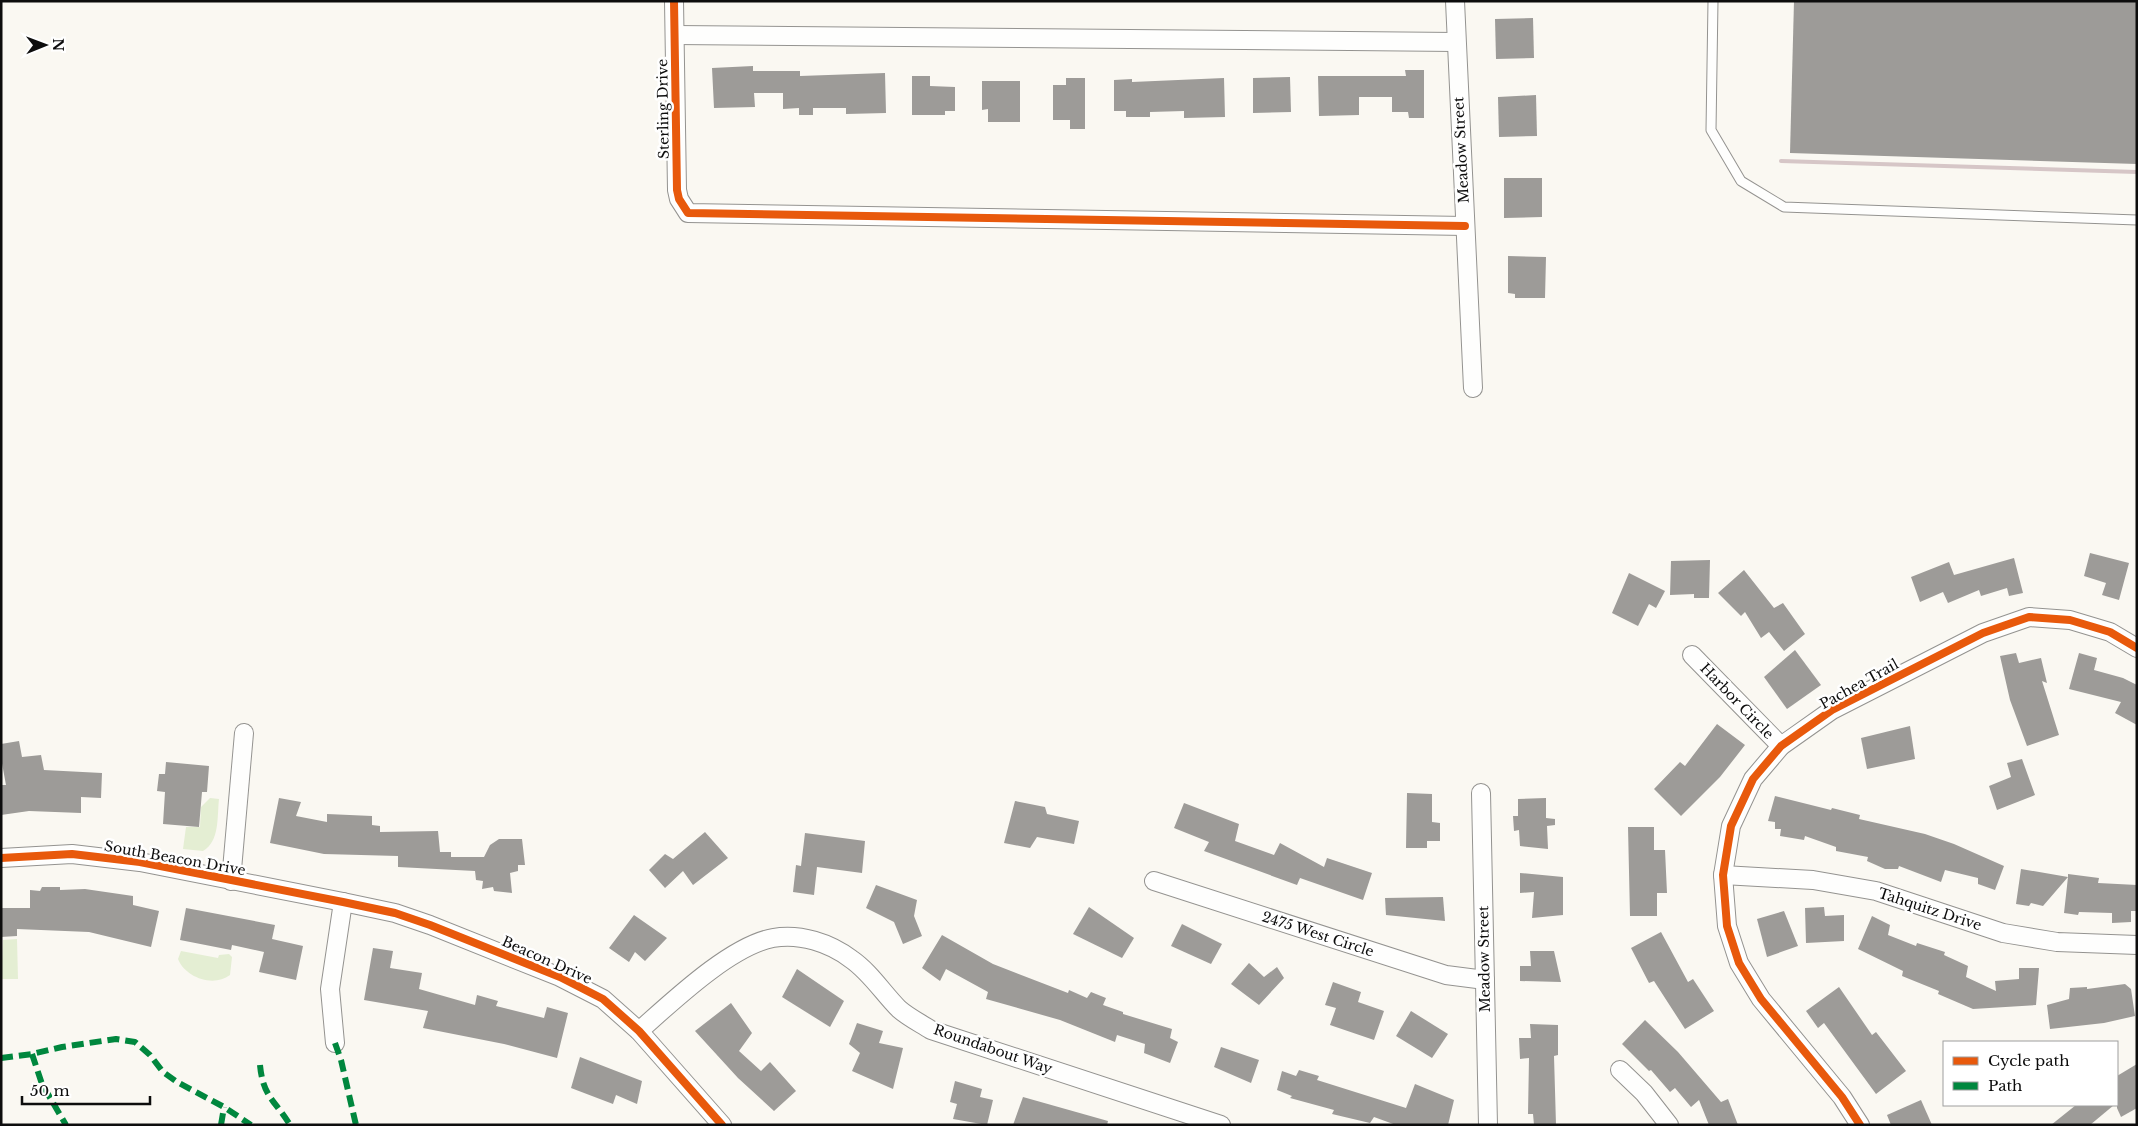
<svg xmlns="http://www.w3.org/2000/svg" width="2138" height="1126" font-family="'Libre Baskerville',serif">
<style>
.green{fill:#e4eed3}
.building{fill:#9d9b98}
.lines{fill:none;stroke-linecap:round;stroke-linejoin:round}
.service-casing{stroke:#949390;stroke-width:11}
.minor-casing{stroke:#949390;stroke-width:20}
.service{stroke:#fefefd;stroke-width:9}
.minor{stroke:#fefefd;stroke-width:18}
.rail{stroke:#d6c6c7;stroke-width:4}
.quiet{stroke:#00873e;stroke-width:6;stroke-dasharray:12 6;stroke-linecap:butt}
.cycleway-casing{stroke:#fff;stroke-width:11}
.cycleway{stroke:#e8590c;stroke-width:8}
.labels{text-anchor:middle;stroke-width:5;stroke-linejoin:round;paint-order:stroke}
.street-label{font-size:14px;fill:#0d0d0d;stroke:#fff}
</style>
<rect width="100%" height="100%" fill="#faf8f2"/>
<g class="green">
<path d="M210 798 219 799C217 817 220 841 203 851L183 849 186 827H200L201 807Z"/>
<path d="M17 939 18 979H1L3 940Z"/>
<path d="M181 951 218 958 219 955 229 954 232 957 230 975C213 988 185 977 178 959Z"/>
</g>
<g class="building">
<path d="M1794 1H2137V164L1790 153Z"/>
<path d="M1533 18 1534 58 1496 59 1495 19Z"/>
<path d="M753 66V71H800V76L885 73 886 113 846 114V108H813V115H799V108L783 109V93H754L755 107 714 108 712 68Z"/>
<path d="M1405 70H1424V118H1409L1408 112H1392V97H1359V115L1319 116 1318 76H1406Z"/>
<path d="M912 76H930V86L955 87V111H945V115H912Z"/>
<path d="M1290 77 1291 112 1253 113V78Z"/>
<path d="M1066 78H1085V129H1070V120H1053V85H1066Z"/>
<path d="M1224 78 1225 117 1184 118V111L1150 112V117H1126V111H1114V80L1132 79V82Z"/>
<path d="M982 81H1020V122H988V109L982 110Z"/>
<path d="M1536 95 1537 136 1499 137 1498 97Z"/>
<path d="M1504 178H1542V217L1504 218Z"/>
<path d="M1508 256 1546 257 1545 298H1515V294L1508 293Z"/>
<path d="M2090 553 2129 563 2119 600 2102 595 2106 583 2084 576Z"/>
<path d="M2014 558 2023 593 2009 596 2007 588 1981 596 1979 590 1948 603 1943 592 1920 602 1911 577 1949 562 1954 575Z"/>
<path d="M1710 560 1709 598H1694V594L1670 595 1671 561Z"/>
<path d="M1744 570 1774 608 1783 603 1805 634 1784 651 1769 632 1761 638 1745 612 1741 616 1718 593Z"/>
<path d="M1629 573 1665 591 1656 608 1649 604 1638 626 1612 613Z"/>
<path d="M1795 650 1821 685 1787 709 1764 677Z"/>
<path d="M2016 653 2019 663 2041 658 2047 683 2042 681 2059 735 2027 746 2010 700 2000 656Z"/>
<path d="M2079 653 2097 658 2094 670 2123 678 2137 685V725L2115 713 2121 702 2069 689Z"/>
<path d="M1717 724 1745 745 1720 777 1681 816 1654 789 1680 762 1685 766Z"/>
<path d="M1910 726 1915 759 1867 769 1861 738Z"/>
<path d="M19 741 22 757 41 755 44 770 102 773 101 798 81 797V813L29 811 1 815V785H6L1 758V744Z"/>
<path d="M2022 759 2035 795 1997 810 1989 786 2011 777 2007 763Z"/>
<path d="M166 762 209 766 207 792H202L199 827 163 824 165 792 157 791 159 774H165Z"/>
<path d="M1407 793 1432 794V822L1440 823V841H1427V848H1406Z"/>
<path d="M1775 796 1831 810 1832 808 1860 815 1859 819 1925 834 1954 844 2004 866 1995 890 1978 884V878L1945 870 1941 882 1899 866 1898 869H1885L1867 861 1868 857 1836 851V847L1805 836 1804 840 1780 836 1781 829H1775V822L1768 821Z"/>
<path d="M279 798 301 802 296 816 327 822V814L372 816V825L380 826V832L438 831 440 852H451V857H484L490 845 499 839H522L525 865H518V871L510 873 512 893 494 891 493 887 482 889 483 881 476 880 475 871 398 867V856L324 854 270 843Z"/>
<path d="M1546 798V818L1555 819V825L1547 826 1548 849 1520 846 1519 830 1514 831 1513 816H1518V799Z"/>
<path d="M1015 801 1045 807 1047 814 1079 821 1074 844 1037 837 1030 848 1004 843Z"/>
<path d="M1184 803 1239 824 1235 841 1274 855 1280 843 1324 867 1327 858 1372 873 1363 900 1300 878 1297 885 1204 851 1209 842 1174 828Z"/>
<path d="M1628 827H1654V850H1665L1667 893H1657V916H1630Z"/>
<path d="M705 832 728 858 693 885 683 871 665 888 649 870 665 854 673 859Z"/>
<path d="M805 833 865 841 862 873 817 867 814 895 793 892 796 865 801 866Z"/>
<path d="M2021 869 2068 877V874L2099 878 2098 883 2137 885V911H2131V922L2112 923V913L2079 912 2078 915 2064 913 2068 877 2043 906 2031 903 2029 906 2016 904Z"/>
<path d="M1520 873 1563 877V915L1532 918 1534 892 1520 893Z"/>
<path d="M876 885 917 900 914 916 922 936 903 944 894 922 866 908Z"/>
<path d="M42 887H60V890L85 889 133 896V905L159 911 151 947 89 932 17 929V936L1 937V908H30V890L40 891Z"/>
<path d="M1443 897 1445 921 1386 915 1385 898Z"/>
<path d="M1089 907 1134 938 1122 958 1073 934Z"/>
<path d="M1824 907 1825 916 1844 915V941L1806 943 1805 908Z"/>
<path d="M186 908 275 925 272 939 303 946 296 980 259 972 264 952 232 945 231 950 180 940Z"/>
<path d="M1784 911 1798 946 1767 957 1757 919Z"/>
<path d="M634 915 667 938 645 961 635 952 629 962 609 948Z"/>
<path d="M1872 916 1890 925 1888 935 1916 946 1917 943 1945 952 1944 955 1968 966 1966 977 1996 991 1995 981 2019 979V968H2039L2036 1005 1973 1009 1938 994 1939 991 1902 976 1903 971 1858 949Z"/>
<path d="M1182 924 1222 944 1211 964 1171 946Z"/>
<path d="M1661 932 1688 982 1693 979 1714 1011 1685 1029 1654 981 1649 983 1631 948Z"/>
<path d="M942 935 993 964 1068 993 1069 990 1087 998 1091 992 1106 998 1103 1005 1123 1012V1014L1172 1029 1170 1038 1178 1042 1170 1063 1144 1053 1145 1044 1117 1035 1115 1042 1060 1020 986 999 988 992 946 969 940 981 922 968Z"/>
<path d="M373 948 393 951 390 968 422 973 419 989 475 1005 477 995 498 1001 496 1006 544 1018 547 1007 568 1013 557 1058 504 1044 423 1028 428 1011 364 1000Z"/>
<path d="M1530 951H1554L1561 982 1520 981V966H1531Z"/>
<path d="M1249 963 1264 977 1277 967 1284 978 1259 1005 1231 984Z"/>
<path d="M797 969 844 1001 830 1027 782 997Z"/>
<path d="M1333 982 1361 992 1358 1002 1384 1011 1374 1040 1330 1025 1336 1008 1325 1005Z"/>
<path d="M2125 984 2131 989 2135 1016 2104 1023 2050 1029 2047 1005 2069 999 2070 988 2087 987V989Z"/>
<path d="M1839 987 1872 1035 1876 1032 1906 1071 1876 1094 1824 1023 1818 1028 1806 1011Z"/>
<path d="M731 1003 752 1033 739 1051 761 1071 770 1062 796 1091 774 1111 738 1078 695 1031Z"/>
<path d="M1411 1011 1448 1034 1432 1058 1396 1036Z"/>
<path d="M1645 1020 1678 1052 1721 1102 1728 1099 1738 1125H1709L1699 1100 1691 1107 1675 1088 1670 1092 1651 1070 1649 1071 1622 1044Z"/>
<path d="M857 1023 883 1031 879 1043 903 1048 893 1089 852 1071 860 1053 849 1044Z"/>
<path d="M1530 1024 1558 1025V1055L1554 1056 1556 1125H1534L1533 1114H1528L1529 1058 1520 1059 1519 1038H1531Z"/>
<path d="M1221 1047 1259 1060 1251 1083 1214 1067Z"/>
<path d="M580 1057 642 1081 637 1104 616 1095 613 1104 571 1088Z"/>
<path d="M2137 1064V1108L2121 1117 2117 1108V1076Z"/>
<path d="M1299 1070 1319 1076 1317 1080 1406 1108 1415 1084 1454 1100 1448 1125H1396L1374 1117 1370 1123 1332 1114 1334 1110 1290 1098 1292 1096 1277 1090 1282 1071 1296 1076Z"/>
<path d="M955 1081 982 1089 980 1097 993 1100 987 1125 953 1119 957 1104 950 1102Z"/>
<path d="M1023 1097 1108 1121 1107 1125H1013Z"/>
<path d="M1921 1100 1932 1125H1891L1887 1115Z"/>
<path d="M2076 1105H2114L2090 1125H2051Z"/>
</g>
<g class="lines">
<defs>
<path id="service" d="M1713 1 1711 130 1741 181 1784 207 2137 220"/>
<g id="minor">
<path d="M674 1 677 190 679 199 688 213 1465 226"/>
<path d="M1455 1 1473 388"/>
<path d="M675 35 1456 42"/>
<path d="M1692 655 1781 746"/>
<path d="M1481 793 1488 1125"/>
<path d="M1 858 72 854 140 862 343 902 395 913 430 925 560 977 603 999 639 1031 722 1125"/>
<path d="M1723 875 1813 880 1876 891 2003 933 2057 942 2137 945"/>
<path d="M231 881 244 733"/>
<path d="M1154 881 1446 975 1485 980"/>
<path d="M639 1031C672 1002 730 946 773 938 800 933 830 943 851 959 870 972 883 993 899 1009 908 1017 920 1023 931 1030L1221 1125"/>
<path d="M335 1043 330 989 343 902"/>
<path d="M1620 1070 1644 1093 1669 1125"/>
<path d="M1860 1125 1842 1097 1761 999 1739 963 1727 926 1723 875 1731 826 1753 779 1781 746 1832 710 1983 633 2029 617 2070 620 2110 632 2137 648"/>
</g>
</defs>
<use href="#service" class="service-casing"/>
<use href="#minor" class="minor-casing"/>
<use href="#service" class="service"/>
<use href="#minor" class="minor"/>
<path class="rail" d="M1781 161 2137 172"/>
<g class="quiet">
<path d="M335 1043 341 1060 356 1125"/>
<path d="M32 1054 42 1084 66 1125"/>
<path d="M1 1058 32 1054 62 1047 116 1039 135 1042 150 1055 163 1072 177 1082 224 1107 251 1125"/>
<path d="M260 1065C263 1097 275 1100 290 1125"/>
<path d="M221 1125 224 1107"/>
</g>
<defs>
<g id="cycleway">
<path d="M674 1 677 190 679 199 688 213 1465 226"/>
<path d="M1 858 72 854 140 862 343 902 395 913 430 925 560 977 603 999 639 1031 722 1125"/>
<path d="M1860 1125 1842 1097 1761 999 1739 963 1727 926 1723 875 1731 826 1753 779 1781 746 1832 710 1983 633 2029 617 2070 620 2110 632 2137 648"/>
</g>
</defs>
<use href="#cycleway" class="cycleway-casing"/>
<use href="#cycleway" class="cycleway"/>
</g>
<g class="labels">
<g class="street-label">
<text transform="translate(663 109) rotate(-91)" y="5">Sterling Drive</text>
<text transform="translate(1461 150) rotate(-93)" y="5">Meadow Street</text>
<text transform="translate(1859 684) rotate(-29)" y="5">Pachea Trail</text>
<text transform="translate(1737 701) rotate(46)" y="5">Harbor Circle</text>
<text transform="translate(175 858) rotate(10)" y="5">South Beacon Drive</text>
<text transform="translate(1930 909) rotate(18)" y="5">Tahquitz Drive</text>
<text transform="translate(1318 934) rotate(18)" y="5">2475 West Circle</text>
<text transform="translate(1484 959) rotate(-91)" y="5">Meadow Street</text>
<text transform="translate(547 960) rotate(24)" y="5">Beacon Drive</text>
<text transform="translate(993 1049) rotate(19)" y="5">Roundabout Way</text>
</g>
</g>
<rect width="2138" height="1126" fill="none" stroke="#0d0d0d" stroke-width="5"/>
<rect x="1943" y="1041" width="175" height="65" fill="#ffffff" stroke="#9e9e9e"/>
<rect x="1953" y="1057" width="25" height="8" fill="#e8590c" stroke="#9e9e9e"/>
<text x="1988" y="1066" font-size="15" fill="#0d0d0d">Cycle path</text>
<rect x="1953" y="1082" width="25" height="8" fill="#00873e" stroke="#9e9e9e"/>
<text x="1988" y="1091" font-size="15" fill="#0d0d0d">Path</text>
<g transform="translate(45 45) rotate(89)" stroke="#ffffff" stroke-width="4" paint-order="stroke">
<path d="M0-4L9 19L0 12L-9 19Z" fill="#0d0d0d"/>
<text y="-8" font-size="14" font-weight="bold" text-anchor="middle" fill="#0d0d0d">N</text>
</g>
<path d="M22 1096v8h128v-8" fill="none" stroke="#0d0d0d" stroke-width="2.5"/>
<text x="30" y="1096" font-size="15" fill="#0d0d0d" stroke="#ffffff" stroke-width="4" paint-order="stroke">50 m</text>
</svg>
